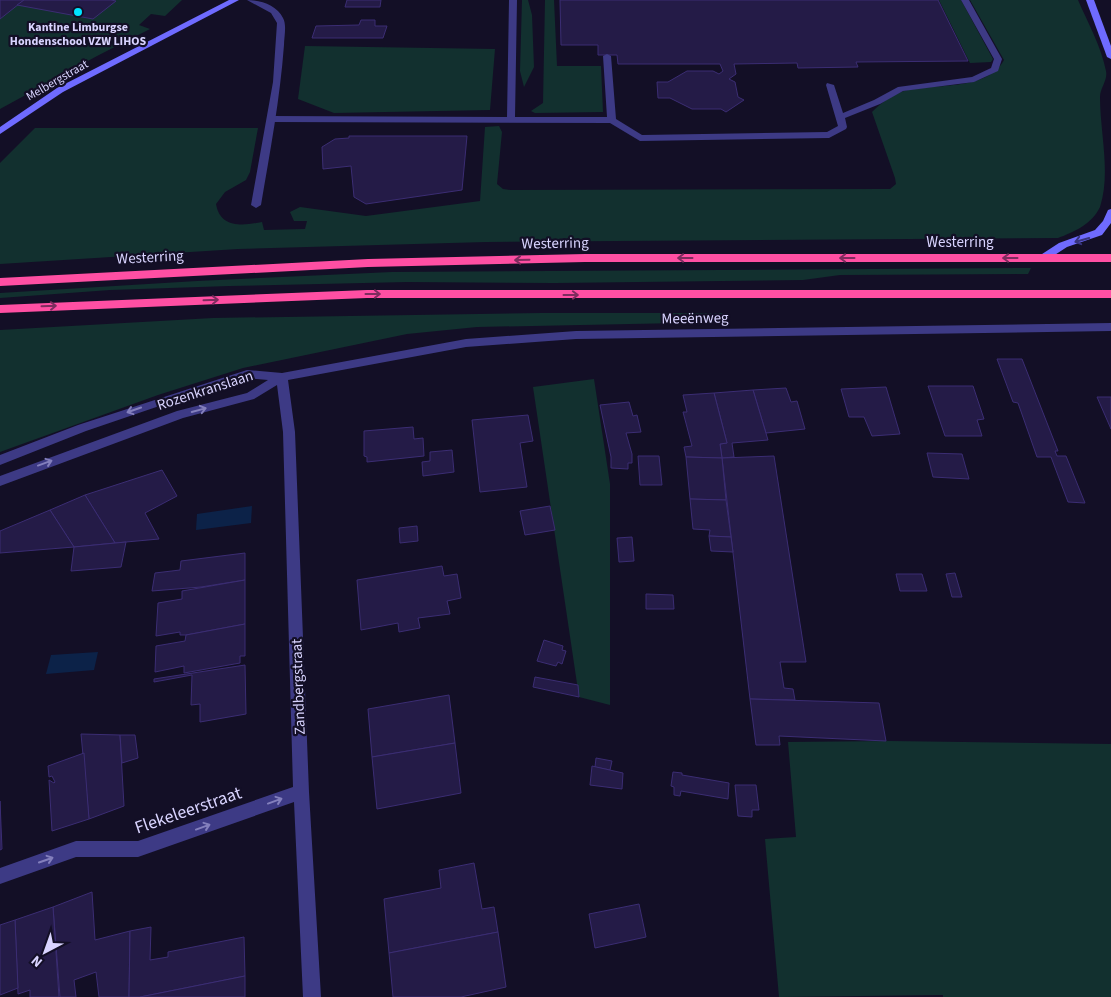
<svg xmlns="http://www.w3.org/2000/svg" width="1111" height="997" font-family="'Source Sans 3',sans-serif">
<style>
.green{fill:#12302f}
.water{fill:#0c2248}
.building{fill:#241b47;stroke:#3b2d73}
.lines{fill:none;stroke-linecap:round;stroke-linejoin:round}
.lane{fill:#3d3a85;fill-rule:evenodd}
.street{fill:#3d3a85;fill-rule:evenodd}
.secondary{fill:#6f6bff;fill-rule:evenodd}
.highway{fill:#ff4fa3;fill-rule:evenodd}
.oneway{stroke:#38347d}
.oneway2{stroke:#7d2c5e}
.oneway3{stroke:#837fbc}
.poi-dot{fill:#00e5ff;stroke:#130f26;stroke-width:2}
.labels{text-anchor:middle;stroke-width:4.5;stroke-linejoin:round;paint-order:stroke}
.far-poi-label{font-size:12px;font-weight:bold;fill:#d9d4ff;stroke:#130f26}
.far-street-label{font-size:12px;fill:#d9d4ff;stroke:#130f26}
.street-label{font-size:15px;fill:#d9d4ff;stroke:#130f26}
.near-street-label{font-size:18px;fill:#d9d4ff;stroke:#130f26}
</style>
<rect width="100%" height="100%" fill="#130f26"/>
<g class="green">
<path d="M0 0H182L165 16 151 14 139 25 150 29 97 56 0 109Z"/>
<path d="M522 0H528L532 15 534 67 524 87 520 71Z"/>
<path d="M545 0H554L557 66H601L603 112 535 113 531 111 543 103Z"/>
<path d="M939 0H961L993 59 991 62 970 63Z"/>
<path d="M970 0H1078C1088 23 1101 46 1106 71 1108 80 1100 88 1100 97 1100 133 1111 173 1100 207 1092 224 1074 232 1058 238L486 242 238 249 0 264V163L35 128H258L250 172 246 180 225 192 216 204C220 228 242 226 262 222L264 230 305 229 307 221H294L290 212 300 207 366 216 480 201 485 127 499 126 502 132 497 184 503 189 511 190 890 189 896 184 895 178 872 112C880 104 890 96 901 92 932 82 986 93 1004 60Z"/>
<path d="M305 46 495 49 490 110 334 113 298 99Z"/>
<path d="M1031 268 1028 274 840 275 803 280 555 283 407 282 229 286 110 290 0 298V293L197 281 392 272Z"/>
<path d="M542 313H725L728 322 477 327 407 334 243 368 158 395 0 452V330L213 318Z"/>
<path d="M594 379 610 484V705L579 697 533 387Z"/>
<path d="M890 741 1111 744V997H943V995L779 997 765 839 796 837 788 742Z"/>
</g>
<g class="water">
<path d="M252 506 251 523 196 530 197 514Z"/>
<path d="M98 652 94 670 46 674 51 655Z"/>
</g>
<g class="building">
<path d="M0 0H24L0 19Z"/>
<path d="M24 0H111L116 1 93 19 17 5Z"/>
<path d="M347 0H381L380 7H345Z"/>
<path d="M560 0H938L968 61 856 62 858 67 798 68 797 63 734 64 736 74 729 79 735 82 738 97 744 100 726 112 721 109H692L670 98H658L657 82H668L687 71H713L719 74 723 71 720 64H618L617 55H598V45H561Z"/>
<path d="M361 20H375V26H387L383 38H312L316 26 359 25Z"/>
<path d="M349 136H467L462 190 366 204 354 197 351 166 323 169 322 147 335 139 349 138Z"/>
<path d="M997 359H1022L1058 451H1055L1057 456H1066L1085 503 1068 502 1051 457H1037L1018 403 1013 402Z"/>
<path d="M928 386H973L984 419 977 420 982 436H945Z"/>
<path d="M886 387 900 434 872 436 864 417H849L841 389Z"/>
<path d="M786 388 791 402 797 401 805 429 766 433 753 390Z"/>
<path d="M753 390 768 440 732 443 734 457 722 458 720 444 727 443 714 393Z"/>
<path d="M714 393 727 443 720 444 722 458 686 457 684 447 692 446 683 412H687L683 395Z"/>
<path d="M1097 397H1111V429Z"/>
<path d="M629 402 633 416 637 415 641 432 626 433 632 454V463H628V469L611 468V457L600 405Z"/>
<path d="M528 415 533 441 520 443 527 487 480 492 472 420Z"/>
<path d="M413 427 414 439 423 438 424 456 367 462V457L364 456V431Z"/>
<path d="M452 450 454 472 423 476 422 462 430 461V452Z"/>
<path d="M927 453 962 454 969 479 933 477Z"/>
<path d="M638 456H659L662 485H640Z"/>
<path d="M774 456 806 662H780L784 688 793 689 795 700 750 699 722 458Z"/>
<path d="M686 457 722 458 726 500 690 499Z"/>
<path d="M162 470 177 496 145 513 159 539 115 543 85 495Z"/>
<path d="M85 495 115 543 74 547 50 510Z"/>
<path d="M690 499 726 500 731 537 709 536 710 530 693 529Z"/>
<path d="M550 506 555 530 525 535 520 511Z"/>
<path d="M50 510 74 547 0 553V531Z"/>
<path d="M417 526 418 541 400 543 399 528Z"/>
<path d="M709 536 731 537 733 552 711 551Z"/>
<path d="M632 537 634 561 619 562 617 538Z"/>
<path d="M126 542 121 567 71 571 74 547Z"/>
<path d="M245 553V580L201 587 152 591 155 573 180 570 181 561Z"/>
<path d="M442 566 444 576 457 574 461 598 447 601 450 614 418 618 420 628 399 632 398 623 361 630 357 580Z"/>
<path d="M955 573 962 597H952L946 574Z"/>
<path d="M896 574H922L927 591H900Z"/>
<path d="M245 580V624L186 635H180V632L156 636 158 603 182 599V591Z"/>
<path d="M646 594 673 595 674 609H646Z"/>
<path d="M245 624V656H240V663L184 673V666L155 672 156 646 185 641 186 635Z"/>
<path d="M544 640 563 646 562 650 566 651 562 664 558 662 556 666 537 661Z"/>
<path d="M245 665 246 714 200 722V704L191 705 192 675 154 682V679Z"/>
<path d="M535 677 578 685 579 697 533 687Z"/>
<path d="M449 695 455 743 372 757 368 709Z"/>
<path d="M750 699 879 703 886 741 779 736 780 745H756Z"/>
<path d="M81 734 120 735 124 806 89 819Z"/>
<path d="M120 735H135L138 758 122 763Z"/>
<path d="M455 743 461 793 377 809 372 757Z"/>
<path d="M84 753 89 819 52 831 49 780 54 783 55 782 52 776 49 777 48 766Z"/>
<path d="M596 758 612 761 610 770 595 767Z"/>
<path d="M592 766 623 773 622 789 590 785Z"/>
<path d="M673 772 682 773V775L729 783 728 799 681 791 680 796 674 795V787L671 786Z"/>
<path d="M735 785H756L759 810H752V817L738 816Z"/>
<path d="M0 801 2 849 0 850Z"/>
<path d="M474 863 482 909 494 907 498 932 389 953 384 899 441 888 439 870Z"/>
<path d="M92 892 95 940 130 931 129 997H99L96 972 74 980 76 997H60L53 907Z"/>
<path d="M639 904 646 937 595 948 589 914Z"/>
<path d="M53 907 59 997H30V990L18 994 15 920Z"/>
<path d="M15 920 18 988 0 995V925Z"/>
<path d="M151 927 150 960 168 957V952L244 937 245 976 140 997H129L130 931Z"/>
<path d="M498 932 506 987 461 997H393L389 953Z"/>
<path d="M245 976V997H140Z"/>
</g>
<g class="lines">
<path class="lane" d="M509 0H517L515 117H607L603 56 607 54 611 56 616 119 642 135 827 132 838 126 826 85 827 83 834 85 843 113 874 100 898 87 972 77 991 68 994 59 961 0H969L1002 59 998 71 974 82 903 91 880 104 845 118 847 127 846 129 829 138 640 141 610 123 271 122 267 119 271 116 507 117Z"/>
<g class="street">
<path d="M247 0C260 0 277 5 283 18 287 25 284 37 284 45 280 99 270 152 261 205L256 208 251 205 273 82 277 23 271 13Z"/>
<path d="M1111 323V331L576 339 466 347 288 380 295 432 309 792 321 997H303L294 802 138 857H76L0 884V868L76 841H138L293 787 283 432 277 385 254 399 183 418 0 486V476L177 411 247 393 268 380 247 378 174 401 86 431 0 465V455L78 425 247 370 282 373 466 339 576 331Z"/>
</g>
<g class="secondary">
<path d="M229 0H239L63 92 0 134V127L57 88Z"/>
<path d="M1086 0H1094L1111 46V59L1107 57Z"/>
<path d="M1111 209V223L1102 235 1067 247 1047 260H1039V256L1059 243 1095 230 1103 221 1108 210Z"/>
</g>
<g class="highway">
<path d="M585 254H1111V262H585L368 267 0 286V278L368 259Z"/>
<path d="M367 290H1111V298H367L0 313V305Z"/>
</g>
</g>
<defs><path id="oneway-shaft" d="M-6 0H5M1.5-3L5.5 0L1.5 3" fill="none" stroke-width="1.6" stroke-linecap="round" stroke-linejoin="round" transform="scale(1.25)"/></defs>
<use class="oneway" href="#oneway-shaft" transform="translate(1082 240) rotate(164)"/>
<g class="oneway2">
<use href="#oneway-shaft" transform="translate(685 258) rotate(180)"/>
<use href="#oneway-shaft" transform="translate(847 258) rotate(180)"/>
<use href="#oneway-shaft" transform="translate(1010 258) rotate(180)"/>
<use href="#oneway-shaft" transform="translate(522 260) rotate(179)"/>
<use href="#oneway-shaft" transform="translate(373 294)"/>
<use href="#oneway-shaft" transform="translate(571 295)"/>
<use href="#oneway-shaft" transform="translate(211 300) rotate(-2)"/>
<use href="#oneway-shaft" transform="translate(49 306) rotate(-2)"/>
</g>
<g class="oneway3">
<use href="#oneway-shaft" transform="translate(134 410) rotate(161)"/>
<use href="#oneway-shaft" transform="translate(199 410) rotate(-15)"/>
<use href="#oneway-shaft" transform="translate(45 463) rotate(-20)"/>
<use href="#oneway-shaft" transform="translate(275 801) rotate(-20)"/>
<use href="#oneway-shaft" transform="translate(203 827) rotate(-20)"/>
<use href="#oneway-shaft" transform="translate(46 860) rotate(-19)"/>
</g>
<circle class="poi-dot" cx="78" cy="12" r="5"/>
<g class="labels">
<g class="far-poi-label">
<text x="78" y="31">Kantine Limburgse<tspan x="78" dy="14">Hondenschool VZW LIHOS</tspan></text>
</g>
<g class="far-street-label">
<text transform="translate(57 80) rotate(-30)" y="4">Melbergstraat</text>
</g>
<g class="street-label">
<text x="960" y="247">Westerring</text>
<text transform="translate(555 243) rotate(-1)" y="5">Westerring</text>
<text transform="translate(150 257) rotate(-3)" y="5">Westerring</text>
<text transform="translate(695 318) rotate(-1)" y="5">Meeënweg</text>
<text transform="translate(205 390) rotate(-18)" y="5">Rozenkranslaan</text>
<text transform="translate(298 687) rotate(-92)" y="5">Zandbergstraat</text>
</g>
<g class="near-street-label">
<text transform="translate(188 810) rotate(-19)" y="6">Flekeleerstraat</text>
</g>
</g>
<g transform="translate(45 952) rotate(221)" stroke="#130f26" stroke-width="4" paint-order="stroke">
<path d="M0-4L9 19L0 12L-9 19Z" fill="#d9d4ff"/>
<text y="-8" font-size="14" font-weight="bold" text-anchor="middle" fill="#d9d4ff">N</text>
</g>
</svg>
